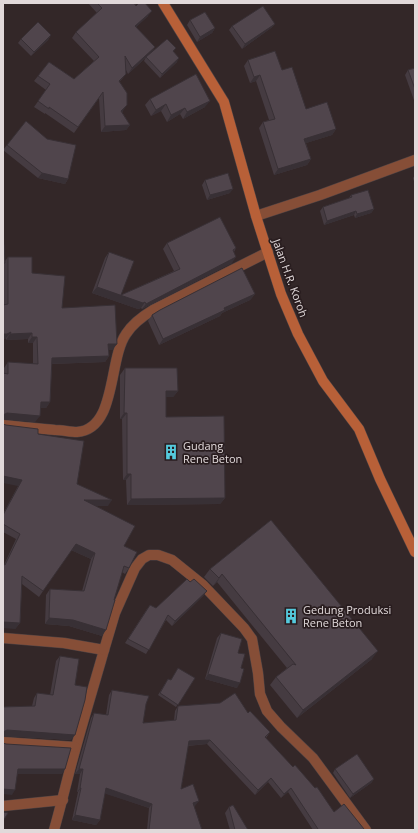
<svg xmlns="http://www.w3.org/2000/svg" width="418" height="833" font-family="'Open Sans',sans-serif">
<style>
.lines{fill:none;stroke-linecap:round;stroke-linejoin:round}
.street-casing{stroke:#4f4344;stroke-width:11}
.secondary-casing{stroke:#4f4344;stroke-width:11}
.street{stroke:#864e37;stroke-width:10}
.secondary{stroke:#b86038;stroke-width:10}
.wall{fill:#453b41}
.shaded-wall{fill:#383035}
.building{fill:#50454c;stroke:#383035}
.labels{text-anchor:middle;stroke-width:3.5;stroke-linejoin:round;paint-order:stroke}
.street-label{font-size:11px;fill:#e1d9da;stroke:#291d1f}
.poi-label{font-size:11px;fill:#e1d9da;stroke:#291d1f;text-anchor:start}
</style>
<rect width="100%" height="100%" fill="#332728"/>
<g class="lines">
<defs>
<g id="street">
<path d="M256 216 320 195 415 160"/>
<path d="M3 425C21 427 38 428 55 430 62 430 70 432 77 432 117 429 108 360 126 334 133 323 143 316 153 310L268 252"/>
<path d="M3 638 64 643 104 650C95 682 85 714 76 747 68 775 62 802 54 830"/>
<path d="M104 650 115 613 135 568 142 559 149 555H158L172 560 203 585 244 628 252 639 258 673 260 694 267 711 281 727 313 758 366 830"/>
<path d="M3 742 75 747"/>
<path d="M3 806 63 800"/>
</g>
<path id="secondary" d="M163 3 224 102 256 216 281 294 298 334 323 381 359 429 380 479 415 552"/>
</defs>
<use href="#street" class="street-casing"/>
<use href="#secondary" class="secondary-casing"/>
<use href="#street" class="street"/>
<use href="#secondary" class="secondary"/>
</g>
<g class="wall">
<path d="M88 3H134L148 16 136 27 155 47 151 53 128 74 126 70V74L122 79 119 82 123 111 122 112 130 125 126 130 101 132 99 98 74 133 45 113V114L34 107 46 90 34 81 49 62 74 79 94 61 72 38 76 32 97 13Z"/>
<path d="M190 20 215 28 212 33 197 42 187 25Z"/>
<path d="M275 24 271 28 242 49 229 30 232 26Z"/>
<path d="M51 35 48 40 31 56 18 43 21 39Z"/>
<path d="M176 48 173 52 177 62 160 78 144 61 146 57Z"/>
<path d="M248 60 282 70 306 109 336 129 332 135 306 143 311 159 307 165 274 175 259 128 263 122 269 120 256 81 250 83 244 66Z"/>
<path d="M415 68V103L405 75 408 70Z"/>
<path d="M150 99 205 107 183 119 180 114 167 122 161 111 151 116 145 105Z"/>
<path d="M7 145 68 179 65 184 38 178 3 150Z"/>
<path d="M415 175V185L413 178Z"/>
<path d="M205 180 230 193 207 200 202 185Z"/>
<path d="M351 195 374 209 371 213 355 218 354 215 324 225 320 211 323 207 349 198Z"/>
<path d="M3 225 5 261 8 257 32 273 62 308 117 344 112 350H109V356L105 362 52 364 50 402 46 408H40L35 422 3 419V373L4 374V368L8 362 33 364V343H28V339L6 340V338L3 340V305H4Z"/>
<path d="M167 243 236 248 234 252 232 263 142 309 141 308 138 309 92 293 105 258 109 252 121 295 174 271 163 249Z"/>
<path d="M255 294 250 300 222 313 220 316 159 345 148 321 152 315Z"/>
<path d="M125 368 178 391 173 397H166V417L225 498 220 504 127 505 126 480H123L122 419H120V375Z"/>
<path d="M6 425 38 434 77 484 108 506H95L124 546 129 568 125 574 122 572 102 636 69 626 45 624 46 595 50 589 82 591 91 559 71 550 39 597 22 584 20 623 15 629 4 565 16 539 3 532V514L18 486Z"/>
<path d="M271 520 372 659 297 718 270 685 276 677 287 668 217 582 213 586 204 577 210 569Z"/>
<path d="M204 595 172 626 166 620 146 654 125 643 147 609 156 608Z"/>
<path d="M221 633 238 653 241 668 237 688 205 679 217 638Z"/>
<path d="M60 656 75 685 71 740 3 736V707L32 706 34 698 37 693 50 695 56 661Z"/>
<path d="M195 678 176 707 158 695 168 679 171 680Z"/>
<path d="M112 690 146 704 143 723 174 720 175 711 178 706 248 713 270 732 266 738 334 812 365 830H313L288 792 281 798 268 782 255 795 207 744 188 746 181 789 195 806H194L202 830H147L149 808 105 793 100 820 96 825 72 820 78 792H77L80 774H75L91 718 94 713 106 715 109 695Z"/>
<path d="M335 769 374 779 371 783 350 798 333 773Z"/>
<path d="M229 807 248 830H230L225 813Z"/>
</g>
<g class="shaded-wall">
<path d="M152 11 148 16 131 32 135 26Z"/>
<path d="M275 24 271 28 242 49 245 44Z"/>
<path d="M215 28 212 33 197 42 200 37Z"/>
<path d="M51 35 48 40 31 56 34 52Z"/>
<path d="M155 47 151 53 128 74 132 68Z"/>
<path d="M179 58 177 62 160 78 162 74Z"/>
<path d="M260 75 256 81 250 83 254 77Z"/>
<path d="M210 101 205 107 183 119 187 112Z"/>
<path d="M166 104 161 111 151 116 156 110Z"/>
<path d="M127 105 123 111 117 117 121 111Z"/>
<path d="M185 108 180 114 167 122 171 115Z"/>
<path d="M130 125 126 130 101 132 105 126Z"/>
<path d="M336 129 332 135 300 145 304 139Z"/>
<path d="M311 159 307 165 274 175 278 169Z"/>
<path d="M42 173 68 179 65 184 38 178Z"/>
<path d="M233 189 230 193 207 200 210 195Z"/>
<path d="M374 209 371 213 355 218 357 214Z"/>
<path d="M356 211 354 215 324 225 327 221Z"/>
<path d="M236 257 232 263 142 309 146 304Z"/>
<path d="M97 287 145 302 141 308 138 309 92 293Z"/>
<path d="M255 294 250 300 222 313 220 316 159 345 163 339 224 308Z"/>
<path d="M11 332 6 338 3 340V334Z"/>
<path d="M32 333 28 339 6 340 10 334Z"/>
<path d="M32 337H37L33 343H28Z"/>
<path d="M108 344H117L112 350H104Z"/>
<path d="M109 356 105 362 48 364 52 358Z"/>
<path d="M166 391H178L173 397H161Z"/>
<path d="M41 402H50L46 408H37Z"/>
<path d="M7 413 40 416 35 422 3 419V415Z"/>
<path d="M124 413H127L122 419H120Z"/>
<path d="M127 474H131L126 480H123Z"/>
<path d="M3 476 22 480 18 486 3 483Z"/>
<path d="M225 498 220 504 127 505 131 499Z"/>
<path d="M84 500H112L108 506H80Z"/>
<path d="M76 544 95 553 91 559 71 550Z"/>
<path d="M222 574 217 582 213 586Z"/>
<path d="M207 591 204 595 172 626 175 621Z"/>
<path d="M49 618 73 620 106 630 102 636 69 626 45 624Z"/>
<path d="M3 622 20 623 15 629 3 628Z"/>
<path d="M378 651 372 659 297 718 303 710Z"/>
<path d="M208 674 240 683 237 688 205 679Z"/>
<path d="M7 730 75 735 71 740 3 736V732Z"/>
<path d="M210 740 207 744 185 746 189 741Z"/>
<path d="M18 769H65L62 774H15Z"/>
<path d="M79 769H83L80 774H75Z"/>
<path d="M271 778 268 782 255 795 258 790Z"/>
<path d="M374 779 371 783 350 798 353 794Z"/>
<path d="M80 788H81L78 792H77Z"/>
<path d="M106 788 152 804 149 808 103 793Z"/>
<path d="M291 788 288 792 281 798 284 794Z"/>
<path d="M3 789 15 790 12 795 3 794Z"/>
<path d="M199 801 195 806 190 808 193 803Z"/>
<path d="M75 815 100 820 96 825 72 820Z"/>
</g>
<g class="building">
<path d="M97 3H134L136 6 139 3H145L152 11 135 26 155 47 132 68 125 56 126 74 119 81 127 93V105L121 111 130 125 105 126 103 92 78 127 49 107V109L38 101 50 84 38 76 49 62 74 79 99 57 76 32 102 8Z"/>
<path d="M263 6 275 24 245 44 232 26Z"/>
<path d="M205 12 215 28 200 37 190 20Z"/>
<path d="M38 22 51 35 34 52 21 39Z"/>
<path d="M167 39 176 48 173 51 179 58 162 74 146 57Z"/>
<path d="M275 51 282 70 292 67 306 109 327 102 336 129 304 139 311 159 278 169 263 122 275 119 260 75 254 77 248 60Z"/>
<path d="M415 68V89L408 70Z"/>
<path d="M196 74 210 101 187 112 185 108 171 115 166 104 156 110 150 99Z"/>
<path d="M26 121 47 139 76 145 68 179 42 173 7 145Z"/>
<path d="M228 173 233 189 210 195 205 180Z"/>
<path d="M368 190 374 209 357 214 356 211 327 221 323 207 352 197 351 195Z"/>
<path d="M220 217 236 248 233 250 236 257 146 304 145 302 143 303 97 287 109 252 134 261 121 295 180 269 167 243Z"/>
<path d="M3 225 5 263H3Z"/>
<path d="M8 257H32V273L65 276 62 308 115 305 117 344H108L109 356 52 358 50 402H41L40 416 7 413 3 415V373L8 374V362L38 364 37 337H32V333L10 334 11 332 7 334H3V305L8 304Z"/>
<path d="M242 268 255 294 224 308 225 310 163 339 152 315 160 310Z"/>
<path d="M125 368H177L178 391H166V417L224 416 225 498 131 499V474H127V413H124Z"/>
<path d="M3 424 6 425 38 429V434L84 441 77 484 112 500H84L135 526 124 546 137 552 129 568 124 566 114 600H115L106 630 73 620 49 618 50 589 84 591 95 553 76 544 43 591 22 576 20 623 3 622V564L5 565 20 534 3 524V515L22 480 3 476Z"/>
<path d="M271 520 378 651 303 710 276 677 293 664 296 665 222 574 219 578 210 569Z"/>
<path d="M187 579 190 582 194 579 207 591 175 621 168 615 149 650 128 639 150 605 156 608Z"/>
<path d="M221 633 242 639 238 653 245 654 241 668 244 669 240 683 208 674Z"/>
<path d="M60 656 79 659 75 685 87 687 85 700 75 735 7 730 3 732V707L35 706 37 693 53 695Z"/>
<path d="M178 668 195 678 178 705 160 693 168 679 171 680Z"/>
<path d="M112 690 149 696 146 704 143 723 176 720 178 706 220 703 235 693 248 713 250 711 270 732 265 737 293 767 295 765 315 788 317 787 334 812 344 804 364 829 365 830H317L318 829 291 788 284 794 271 778 258 790 210 740 189 741 181 789 193 784 199 801 193 803 202 830H149L152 804 106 788 100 820 75 815 81 788H80L83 769H79L94 713 108 715Z"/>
<path d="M3 743 6 744 71 748 65 769H18L15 790 3 789Z"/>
<path d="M357 754 374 779 353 794 335 769Z"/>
<path d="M233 805 248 830H235L229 807Z"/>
<path d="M3 812 8 813 3 821Z"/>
</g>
<defs>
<symbol id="building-bare" viewBox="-9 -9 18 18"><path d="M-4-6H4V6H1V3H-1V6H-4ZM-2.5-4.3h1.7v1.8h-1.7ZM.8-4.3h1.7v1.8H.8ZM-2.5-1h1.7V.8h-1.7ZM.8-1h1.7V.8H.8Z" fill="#54cadd" stroke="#291d1f" stroke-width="2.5" paint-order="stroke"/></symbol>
</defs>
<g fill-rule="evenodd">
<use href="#building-bare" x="160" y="441" width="22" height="22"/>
<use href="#building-bare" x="280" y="605" width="22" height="22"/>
</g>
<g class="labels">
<g class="street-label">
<text transform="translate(290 278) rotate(70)" y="4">Jalan H.R. Koroh</text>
</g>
<g class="poi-label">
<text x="183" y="450">Gudang<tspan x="183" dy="13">Rene Beton</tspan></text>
<text x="303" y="614">Gedung Produksi<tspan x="303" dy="13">Rene Beton</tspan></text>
</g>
</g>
<rect width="418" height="833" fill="none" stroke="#e1d9da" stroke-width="8"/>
</svg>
